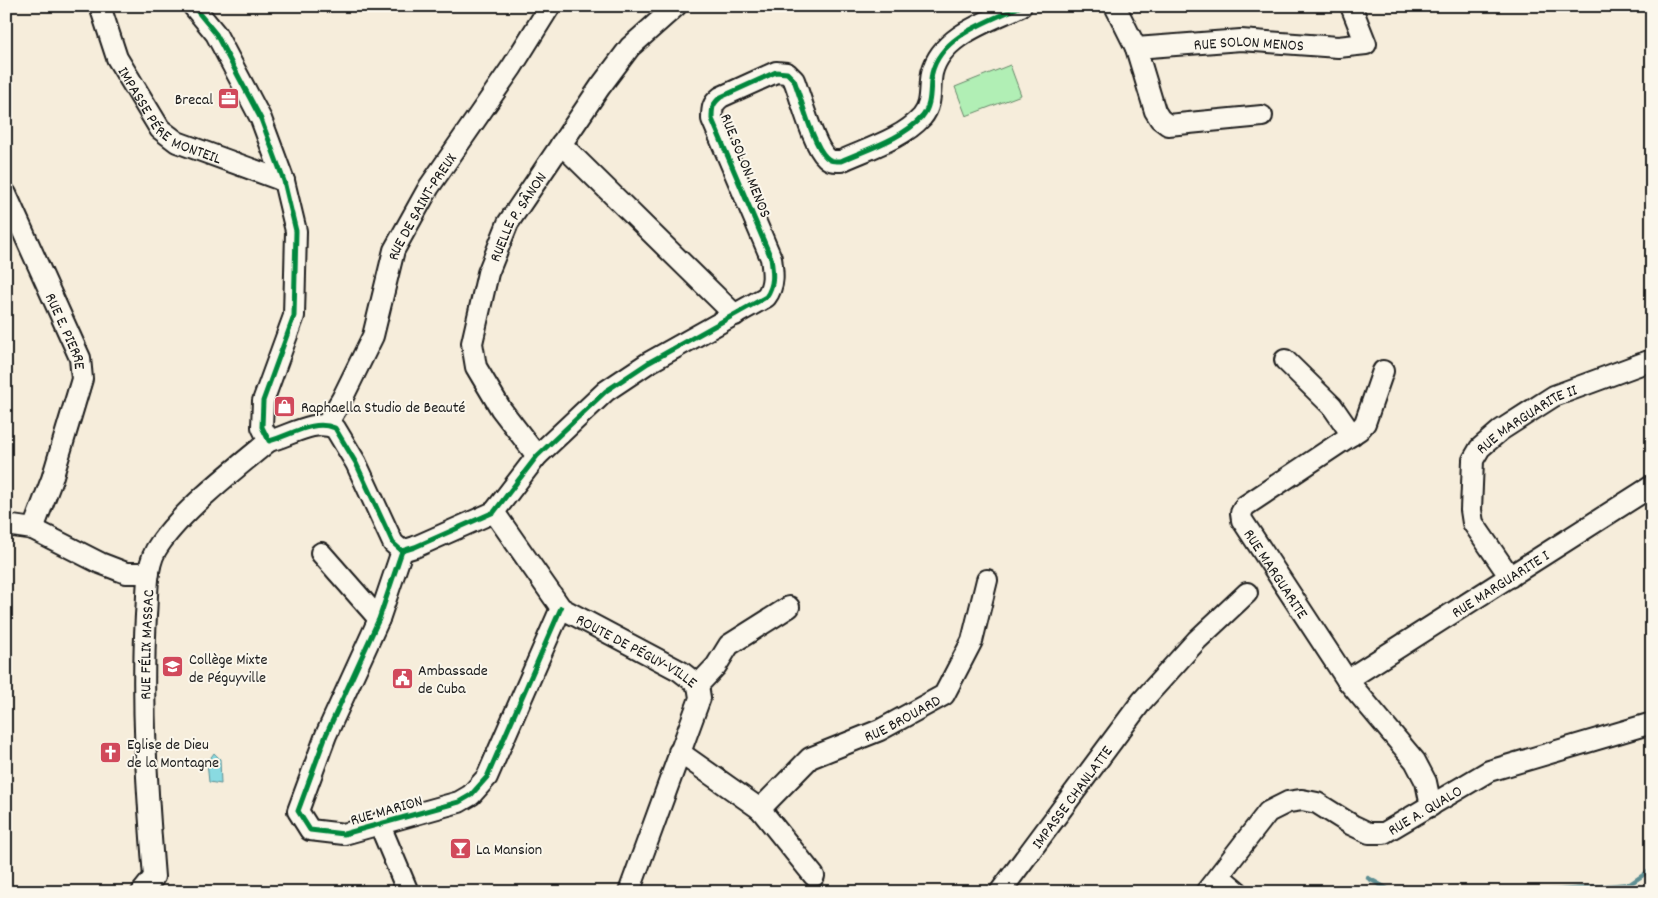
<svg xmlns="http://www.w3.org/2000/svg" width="1658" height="898" font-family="Dekko,sans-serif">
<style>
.green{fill:#b1efb5;stroke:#668668}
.water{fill:#89dae1;stroke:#5d8e92}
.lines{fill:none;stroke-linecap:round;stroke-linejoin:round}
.stream{stroke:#5d8e92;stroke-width:4.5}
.minor-casing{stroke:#1c1c1c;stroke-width:24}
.minor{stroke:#fbf7ec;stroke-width:20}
.cycleway-casing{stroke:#fbf7ec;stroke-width:8}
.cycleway{stroke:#00873e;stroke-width:5}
.labels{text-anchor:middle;stroke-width:4;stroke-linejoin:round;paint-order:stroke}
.street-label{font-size:16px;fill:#1c1c1c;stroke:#fbf7ec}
.poi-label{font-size:16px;fill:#1c1c1c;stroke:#fbf7ec;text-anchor:start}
</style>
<rect width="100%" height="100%" fill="#f6eddb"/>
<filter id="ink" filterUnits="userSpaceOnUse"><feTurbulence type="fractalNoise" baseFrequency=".02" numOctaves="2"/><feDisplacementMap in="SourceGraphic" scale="10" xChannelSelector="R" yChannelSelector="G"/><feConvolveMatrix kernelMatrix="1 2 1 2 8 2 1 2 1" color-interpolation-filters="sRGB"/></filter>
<g filter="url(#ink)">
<path class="green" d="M1010 65 1021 95 966 116 955 87Z"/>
<path class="water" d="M214 753 220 759 221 784 209 782 207 763Z"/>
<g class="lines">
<g class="stream">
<path d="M1368 878 1393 892"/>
<path d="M1540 892 1630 884 1652 869"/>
</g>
<defs>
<g id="minor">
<path id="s1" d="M100 6 117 58 160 129 177 142 284 181"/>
<path d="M193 6 216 34 261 119 284 181 296 231 294 316 263 401 262 427 269 441C292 435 313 419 335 428L356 463 393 543 402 551 415 547 494 512 537 456 606 391 648 363 766 297C775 285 773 272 771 258L712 119C712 108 712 104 721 97L776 72 787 73 794 80C801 98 813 145 826 157 831 162 835 161 841 161 867 149 902 139 922 117 933 104 929 88 932 73 941 35 990 21 1021 6"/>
<path id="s2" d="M1115 6 1136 48 1241 40 1338 47 1366 44 1351 6"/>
<path d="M1136 48 1155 111 1160 119 1168 125 1262 116"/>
<path d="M561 144 735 315"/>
<path id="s3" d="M6 194 80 358 82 379 52 479 33 529"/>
<path d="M1285 360 1332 406 1352 435"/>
<path id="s4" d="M1383 371 1365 423 1359 430 1245 506 1241 513 1242 520 1347 680 1415 761 1426 782 1431 806"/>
<path id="s5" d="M327 424 342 399 373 336 394 250 429 187 512 67 550 6"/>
<path id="s6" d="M537 456 501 409 476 367 472 343 488 273 508 223 600 87 630 47 676 6"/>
<path id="s7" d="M494 512 561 608 680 671 698 685 700 698 629 892"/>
<path d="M6 525 33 529 100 563 126 573H149"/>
<path d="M402 551 379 619 326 735 298 811 310 830 344 834 459 802 471 795 487 777 561 608"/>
<path d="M321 553 379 619"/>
<path id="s8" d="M1510 577 1473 523 1471 510 1473 460 1480 448 1501 430 1554 396 1649 361"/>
<path id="s9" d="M1347 680 1652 486"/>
<path d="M698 685 716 666 729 645 789 607"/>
<path d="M679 752 760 809 814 876"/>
<path id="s10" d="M760 809 810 758 880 730 944 695 972 641 987 580"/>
<path d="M379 823 408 892"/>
<path d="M1219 876 1238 892"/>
<path id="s11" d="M142 892 154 877C147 789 141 703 146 615 148 593 145 564 159 545 183 510 235 469 269 441"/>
<path id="s12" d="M1000 892 1142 701 1197 640 1247 593"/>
<path id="s13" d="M1206 892 1268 812 1288 802 1302 800 1317 803 1352 825 1369 833H1384L1489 771 1652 723"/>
</g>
</defs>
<use href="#minor" class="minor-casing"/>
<use href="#minor" class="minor"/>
<defs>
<g id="cycleway">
<path d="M193 6 216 34 261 119 284 181 296 231 294 316 263 401 262 427 269 441C292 435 313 419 335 428L356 463 393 543 402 551 415 547 494 512 537 456 606 391 648 363 766 297C775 285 773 272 771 258L712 119C712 108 712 104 721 97L776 72 787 73 794 80C801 98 813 145 826 157 831 162 835 161 841 161 867 149 902 139 922 117 933 104 929 88 932 73 941 35 990 21 1021 6"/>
<path d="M402 551 379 619 326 735 298 811 310 830 344 834 459 802 471 795 487 777 561 608"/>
</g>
</defs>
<use href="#cycleway" class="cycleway-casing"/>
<use href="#cycleway" class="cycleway"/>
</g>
</g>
<defs>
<symbol id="office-square" viewBox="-11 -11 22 22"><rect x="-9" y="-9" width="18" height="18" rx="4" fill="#d1495b" stroke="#fbf7ec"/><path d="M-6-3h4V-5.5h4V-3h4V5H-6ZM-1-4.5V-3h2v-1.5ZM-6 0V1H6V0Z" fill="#fff"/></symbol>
<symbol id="shop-square" viewBox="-11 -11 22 22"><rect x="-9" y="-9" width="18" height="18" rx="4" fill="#d1495b" stroke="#fbf7ec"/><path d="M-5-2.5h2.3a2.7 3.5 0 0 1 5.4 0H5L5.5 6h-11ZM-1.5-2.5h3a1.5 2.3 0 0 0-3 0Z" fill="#fff"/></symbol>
<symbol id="school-square" viewBox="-11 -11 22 22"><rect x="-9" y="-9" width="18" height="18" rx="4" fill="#d1495b" stroke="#fbf7ec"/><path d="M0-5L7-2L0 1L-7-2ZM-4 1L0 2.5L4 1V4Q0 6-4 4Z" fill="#fff"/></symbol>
<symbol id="civic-square" viewBox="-11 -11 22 22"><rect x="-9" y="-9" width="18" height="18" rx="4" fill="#d1495b" stroke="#fbf7ec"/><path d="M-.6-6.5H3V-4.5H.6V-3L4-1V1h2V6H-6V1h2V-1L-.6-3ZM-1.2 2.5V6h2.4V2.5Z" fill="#fff"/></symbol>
<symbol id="church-square" viewBox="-11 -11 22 22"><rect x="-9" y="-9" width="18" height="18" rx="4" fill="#d1495b" stroke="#fbf7ec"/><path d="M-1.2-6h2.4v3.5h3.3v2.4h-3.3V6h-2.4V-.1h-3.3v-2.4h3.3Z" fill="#fff"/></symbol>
<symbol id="bar-square" viewBox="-11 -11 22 22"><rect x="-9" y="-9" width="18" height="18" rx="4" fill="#d1495b" stroke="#fbf7ec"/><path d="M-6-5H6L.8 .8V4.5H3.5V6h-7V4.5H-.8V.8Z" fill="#fff"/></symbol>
</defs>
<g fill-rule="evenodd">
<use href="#office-square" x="216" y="86" width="25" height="25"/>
<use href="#shop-square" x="272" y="394" width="25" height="25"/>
<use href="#school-square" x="160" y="654" width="25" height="25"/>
<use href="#civic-square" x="390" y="666" width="25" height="25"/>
<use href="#church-square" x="98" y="740" width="25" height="25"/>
<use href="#bar-square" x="448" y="836" width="25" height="25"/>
</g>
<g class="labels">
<g class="street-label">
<text dy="6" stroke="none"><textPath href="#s2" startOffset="160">RUE SOLON MENOS</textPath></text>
<text dy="6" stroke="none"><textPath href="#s1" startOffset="136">IMPASSE PÉRE MONTEIL</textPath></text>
<text transform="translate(747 165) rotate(68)" y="6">RUE SOLON MENOS</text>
<text dy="6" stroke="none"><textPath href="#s5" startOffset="239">RUE DE SAINT-PREUX</textPath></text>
<text dy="6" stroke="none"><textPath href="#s6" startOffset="268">RUELLE P. SÂNON</textPath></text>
<text dy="6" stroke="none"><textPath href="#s3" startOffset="150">RUE E. PIERRE</textPath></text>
<text dy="6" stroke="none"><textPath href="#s8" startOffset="198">RUE MARGUARITE II</textPath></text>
<text dy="6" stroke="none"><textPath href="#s4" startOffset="280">RUE MARGUARITE</textPath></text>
<text dy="6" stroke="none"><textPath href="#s9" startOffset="181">RUE MARGUARITE I</textPath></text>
<text dy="6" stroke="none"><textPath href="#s11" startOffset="252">RUE FÉLIX MASSAC</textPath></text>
<text dy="6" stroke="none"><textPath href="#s7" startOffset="204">ROUTE DE PÉGUY-VILLE</textPath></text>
<text dy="6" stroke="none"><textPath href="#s10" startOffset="172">RUE BROUARD</textPath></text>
<text dy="6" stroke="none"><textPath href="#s12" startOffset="119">IMPASSE CHANLATTE</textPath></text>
<text transform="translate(386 809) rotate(-16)" y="6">RUE MARION</text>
<text dy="6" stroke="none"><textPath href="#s13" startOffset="275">RUE A. QUALO</textPath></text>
</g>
<g class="poi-label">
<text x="213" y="104" text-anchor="end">Brecal</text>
<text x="301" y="412">Raphaella Studio de Beauté</text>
<text x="189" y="664">Collège Mixte<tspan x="189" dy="18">de Péguyville</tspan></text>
<text x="418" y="675">Ambassade<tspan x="418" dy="18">de Cuba</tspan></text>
<text x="127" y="749">Eglise de Dieu<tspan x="127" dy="18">de la Montagne</tspan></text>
<text x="476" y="854">La Mansion</text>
</g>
</g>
<rect width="1658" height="898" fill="none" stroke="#fbf7ec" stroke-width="25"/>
<rect x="12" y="12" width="1633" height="873" fill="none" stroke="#1c1c1c" stroke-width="2" filter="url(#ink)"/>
</svg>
